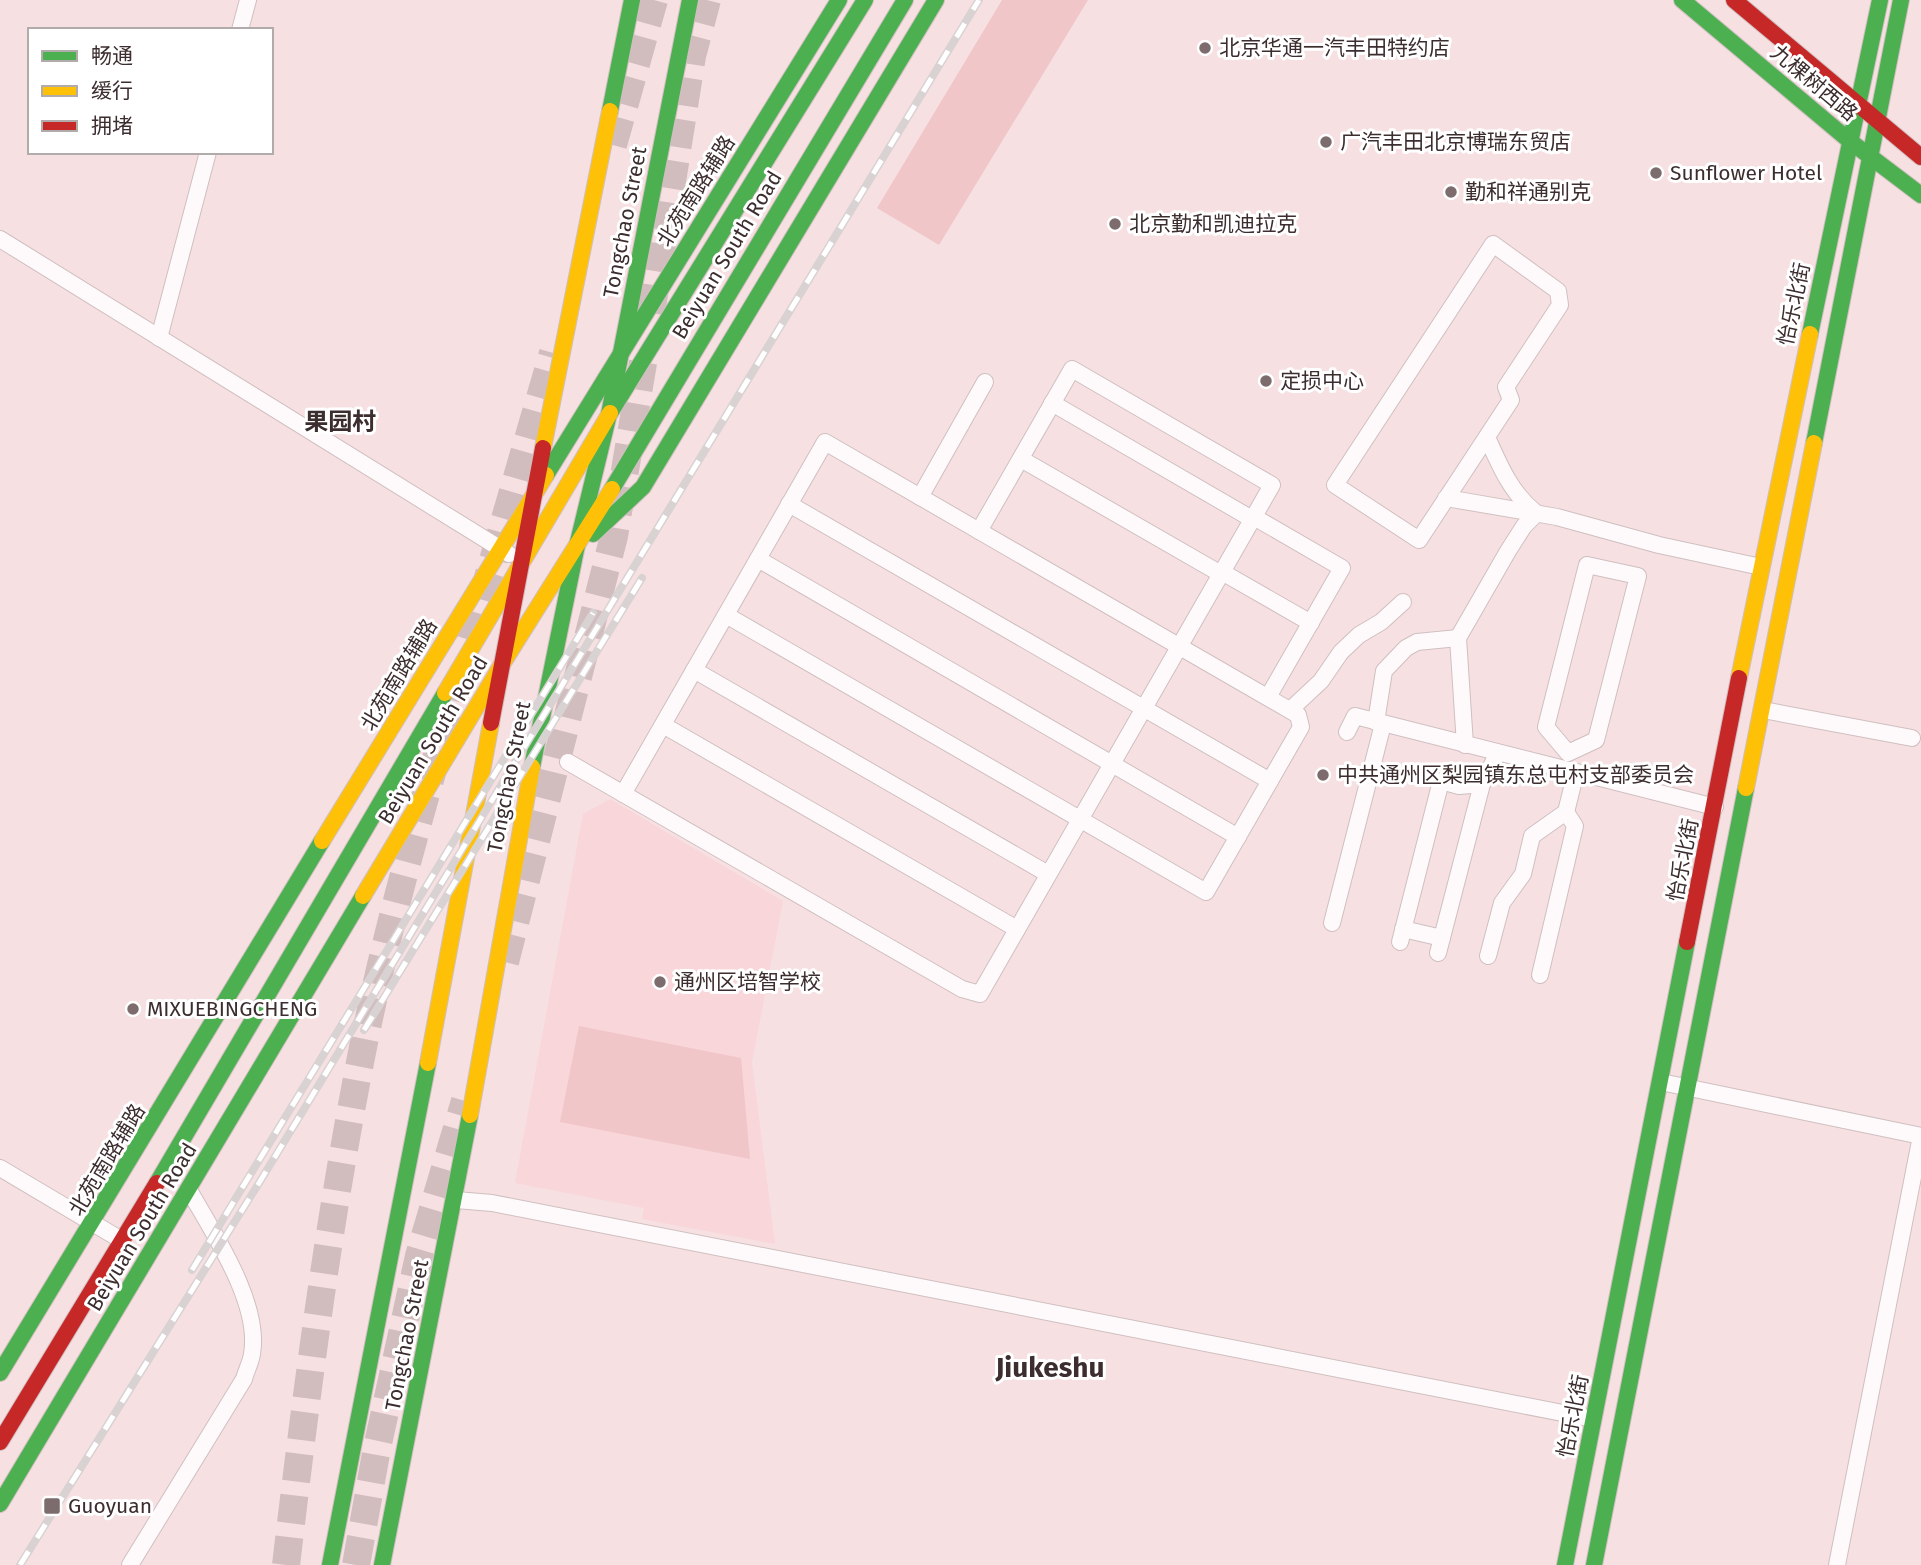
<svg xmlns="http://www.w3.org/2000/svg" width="1921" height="1565" font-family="'Fira Sans','Noto Sans SC',sans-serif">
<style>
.built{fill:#f9d6d9}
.green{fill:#f0c6c9}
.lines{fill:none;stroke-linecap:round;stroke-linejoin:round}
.highway-tunnel{stroke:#d1bcbe;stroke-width:28;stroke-dasharray:28 14;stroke-linecap:butt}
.street-casing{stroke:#d0bfc0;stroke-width:18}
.fast-casing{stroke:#d0bfc0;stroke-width:18}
.slow-casing{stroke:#d0bfc0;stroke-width:18}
.jam-casing{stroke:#d0bfc0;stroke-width:18}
.street{stroke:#fefafb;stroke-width:16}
.fast{stroke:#4caf50;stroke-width:16}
.slow{stroke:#ffc107;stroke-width:16}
.jam{stroke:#c62828;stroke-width:16}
.rail-casing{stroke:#d8d2d3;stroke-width:8}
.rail{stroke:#fff;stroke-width:5;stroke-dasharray:16;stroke-linecap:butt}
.poi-dot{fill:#7d6c6d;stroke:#fff;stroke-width:2.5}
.labels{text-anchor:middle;stroke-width:6;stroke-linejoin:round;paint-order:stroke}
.poi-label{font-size:21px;fill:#3c2d2e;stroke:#fff;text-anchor:start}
.street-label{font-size:21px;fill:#3c2d2e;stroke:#fff}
.quarter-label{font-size:24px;font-weight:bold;fill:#3c2d2e;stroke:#fff}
.district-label{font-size:28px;font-weight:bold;fill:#3c2d2e;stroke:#fff}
</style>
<rect width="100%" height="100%" fill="#f6e0e2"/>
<path class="built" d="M610 799 783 901 752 1062 775 1244 642 1219 644 1208 515 1183 583 814Z"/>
<g class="green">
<path d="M1002 0H1088L939 245 877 208Z"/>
<path d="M579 1026 741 1058 750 1159 560 1122Z"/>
</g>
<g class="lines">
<g class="highway-tunnel">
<path d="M613 145 654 0"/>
<path d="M651 313 692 56 707 0"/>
<path d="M470 640 553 353"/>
<path d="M505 962 614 536 644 357"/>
<path d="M286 1565C305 1405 325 1247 355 1089 380 950 420 814 459 679"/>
<path d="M356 1565 377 1448 419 1256 465 1101"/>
</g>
<defs>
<g id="street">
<path d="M240 30 248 0"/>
<path d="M0 239 509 554"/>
<path d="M1493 244 1558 291 1560 305 1506 387 1511 400 1419 540 1335 485Z"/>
<path d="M159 338 208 152"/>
<path d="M1052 403 1252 519"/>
<path d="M1487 437C1499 464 1511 493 1535 512"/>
<path d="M1021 459 1221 574"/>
<path d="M920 497 985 382"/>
<path d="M1446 498 1557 517 1659 545 1761 567"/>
<path d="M789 504 1270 781"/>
<path d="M1254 517 1342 568 1268 697"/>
<path d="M758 559 1238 837"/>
<path d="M1587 565 1638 576 1596 740 1568 753 1546 727Z"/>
<path d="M1222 572 1311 623"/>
<path d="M694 670 1048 874"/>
<path d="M1290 710 1321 681 1341 652 1359 635 1381 622 1403 602"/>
<path d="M1763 710 1912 738"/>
<path d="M1376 722 1384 671 1406 648 1417 642 1458 638"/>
<path d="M663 725 1017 929"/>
<path d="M1347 732 1355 716 1715 807"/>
<path d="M1465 745 1458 638 1508 551 1524 526 1537 513"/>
<path d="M568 762 962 989 980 994 1272 485 1072 369 979 531"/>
<path d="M623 794 825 442 1298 715 1301 727 1206 892 726 615"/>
<path d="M1332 923 1383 724"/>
<path d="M1403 929 1442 938"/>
<path d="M1400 942 1441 781 1459 786 1482 784"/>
<path d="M1438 953 1482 784 1498 753"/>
<path d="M1488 956 1502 903 1523 874 1532 836 1566 812 1576 772"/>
<path d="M1540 975 1575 826 1566 812"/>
<path d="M1661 1082 1921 1136"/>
<path d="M0 1168 123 1241"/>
<path d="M456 1200 492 1203 1593 1419"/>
<path d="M130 1565 244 1379C246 1371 251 1362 252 1354 261 1303 213 1233 189 1190"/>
<path d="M1837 1565 1921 1136"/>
</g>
<g id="fast">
<path d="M1682 0 1851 142 1921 195"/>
<path d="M610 111 632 0"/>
<path d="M1810 334 1880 0"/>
<path d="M610 413 865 0"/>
<path d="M1814 443 1901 0"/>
<path d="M546 475 839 0"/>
<path d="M612 489 905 0"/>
<path d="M593 534 643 487 936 0"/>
<path d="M532 767 576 550 609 414 690 0"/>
<path d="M157 1183 445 693"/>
<path d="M0 1373 322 841"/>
<path d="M0 1504 363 896"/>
<path d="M330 1565 428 1063"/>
<path d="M382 1565 470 1115"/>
<path d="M1565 1565 1687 942"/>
<path d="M1594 1565 1746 788"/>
</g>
<g id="slow">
<path d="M543 448 610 111"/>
<path d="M1739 678 1810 334"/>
<path d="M445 693 610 413"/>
<path d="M1746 788 1814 443"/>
<path d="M322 841 546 475"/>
<path d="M363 896 504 661 612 489"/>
<path d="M428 1063 491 723"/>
<path d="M470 1115 532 767"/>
</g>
<g id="jam">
<path d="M1734 0 1921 157"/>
<path d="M491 723 543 448"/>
<path d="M1687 942 1739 678"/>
<path d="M0 1442 157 1183"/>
</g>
</defs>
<use href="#street" class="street-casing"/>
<use href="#fast" class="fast-casing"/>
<use href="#slow" class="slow-casing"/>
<use href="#jam" class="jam-casing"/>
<use href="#street" class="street"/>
<use href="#fast" class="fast"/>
<use href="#slow" class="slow"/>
<use href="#jam" class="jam"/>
<defs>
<g id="rail">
<path d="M364 1030 642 578"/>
<path d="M192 1270 593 613"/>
<path d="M20 1565 259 1183 979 0"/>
</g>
</defs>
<use href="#rail" class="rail-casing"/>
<use href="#rail" class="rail"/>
</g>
<g class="poi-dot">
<circle cx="1205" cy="48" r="7"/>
<circle cx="1326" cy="142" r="7"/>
<circle cx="1656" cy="173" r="7"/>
<circle cx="1451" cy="192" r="7"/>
<circle cx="1115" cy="224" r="7"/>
<circle cx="1266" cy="381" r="7"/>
<circle cx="1323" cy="775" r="7"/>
<circle cx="660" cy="982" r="7"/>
<circle cx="133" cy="1009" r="7"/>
<rect x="43" y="1497" width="18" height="18" rx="3.5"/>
</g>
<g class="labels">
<g class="poi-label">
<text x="1219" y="55">北京华通一汽丰田特约店</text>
<text x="1340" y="149">广汽丰田北京博瑞东贸店</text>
<text x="1670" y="180">Sunflower Hotel</text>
<text x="1465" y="199">勤和祥通别克</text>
<text x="1129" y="231">北京勤和凯迪拉克</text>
<text x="1280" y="388">定损中心</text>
<text x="1337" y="782">中共通州区梨园镇东总屯村支部委员会</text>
<text x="674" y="989">通州区培智学校</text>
<text x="147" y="1016">MIXUEBINGCHENG</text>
<text x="68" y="1513">Guoyuan</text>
</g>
<g class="street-label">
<text transform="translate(1814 83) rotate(40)" y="7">九棵树西路</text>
<text transform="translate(696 191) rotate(-58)" y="7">北苑南路辅路</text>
<text transform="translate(625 222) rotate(-79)" y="7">Tongchao Street</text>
<text transform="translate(727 255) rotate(-59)" y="7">Beiyuan South Road</text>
<text transform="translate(1794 304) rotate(-78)" y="7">怡乐北街</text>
<text transform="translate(399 675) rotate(-59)" y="7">北苑南路辅路</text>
<text transform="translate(433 740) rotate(-59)" y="7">Beiyuan South Road</text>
<text transform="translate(509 777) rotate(-79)" y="7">Tongchao Street</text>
<text transform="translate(1683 860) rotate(-79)" y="7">怡乐北街</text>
<text transform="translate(107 1160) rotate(-59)" y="7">北苑南路辅路</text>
<text transform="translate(142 1227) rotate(-59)" y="7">Beiyuan South Road</text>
<text transform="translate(407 1335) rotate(-79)" y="7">Tongchao Street</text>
<text transform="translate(1573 1416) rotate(-79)" y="7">怡乐北街</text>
</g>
<g class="quarter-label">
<text x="340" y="430">果园村</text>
</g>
<g class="district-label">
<text x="1050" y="1377">Jiukeshu</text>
</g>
</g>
<rect x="28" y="28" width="245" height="126" fill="#ffffff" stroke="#b1abab" stroke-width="2"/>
<rect x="42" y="51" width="35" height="10" fill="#4caf50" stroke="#b1abab" stroke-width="2"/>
<text x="91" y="63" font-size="21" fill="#3c2d2e">畅通</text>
<rect x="42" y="86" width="35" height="10" fill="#ffc107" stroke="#b1abab" stroke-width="2"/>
<text x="91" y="98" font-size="21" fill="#3c2d2e">缓行</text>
<rect x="42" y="121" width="35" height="10" fill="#c62828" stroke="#b1abab" stroke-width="2"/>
<text x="91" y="133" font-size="21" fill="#3c2d2e">拥堵</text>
</svg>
